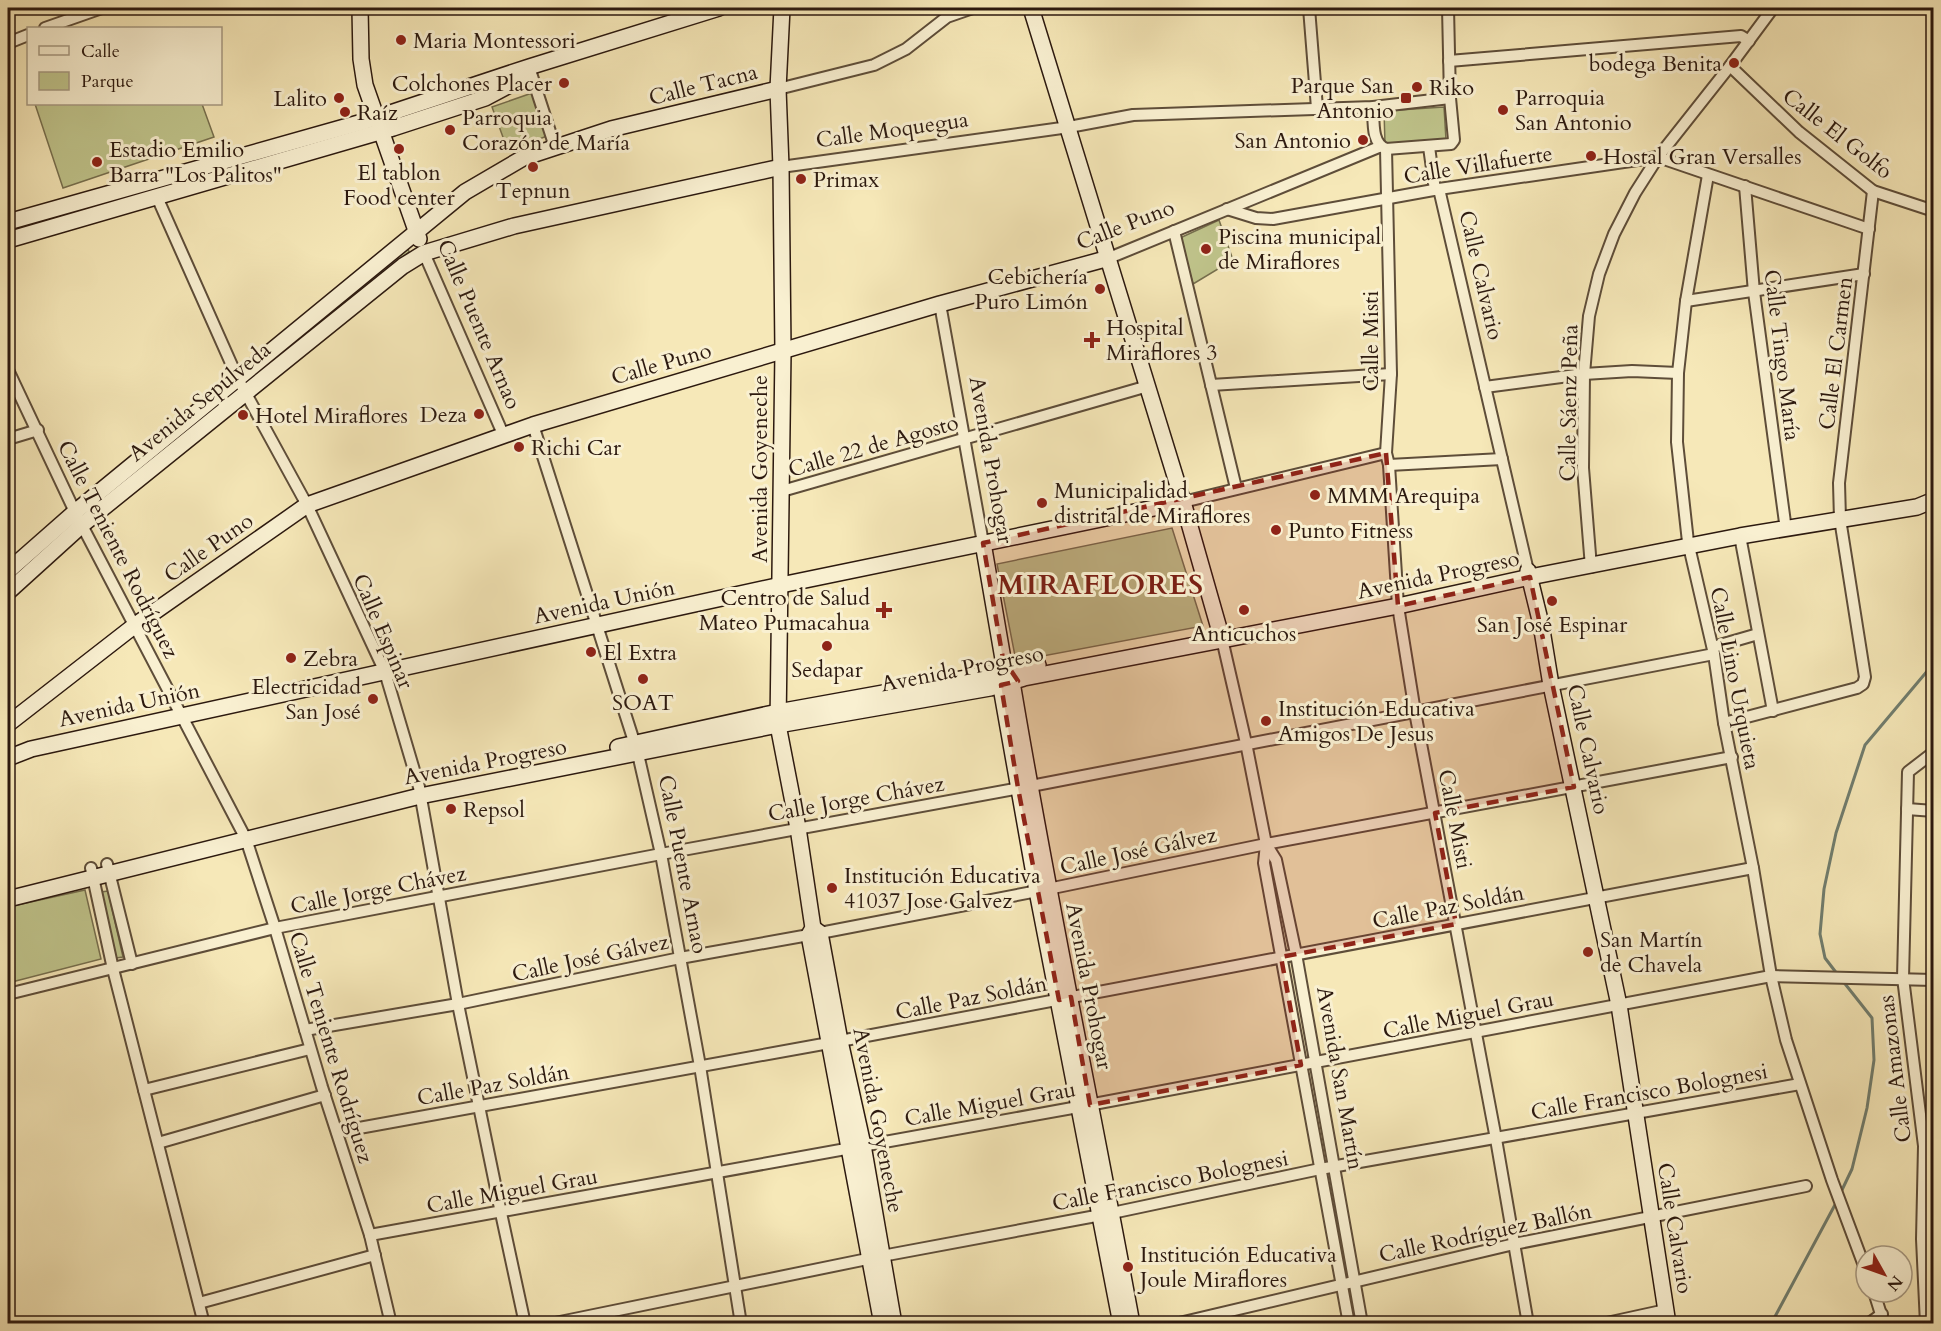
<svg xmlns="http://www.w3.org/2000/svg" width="1941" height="1331" font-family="Cardo,serif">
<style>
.green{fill:#c0c58c;stroke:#766f4e;stroke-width:1.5}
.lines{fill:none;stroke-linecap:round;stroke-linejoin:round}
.stream{stroke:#707d6e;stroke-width:3}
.street-casing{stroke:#5e4d39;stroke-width:14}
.secondary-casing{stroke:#2c190f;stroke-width:18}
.street{stroke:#f9f0d1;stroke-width:10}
.secondary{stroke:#f9f0d1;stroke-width:15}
.marked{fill:#8f2418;fill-opacity:0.2;stroke:#8f2418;stroke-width:4.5;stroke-dasharray:12 8;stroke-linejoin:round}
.poi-dot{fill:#8f2418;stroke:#f9f0d1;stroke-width:2}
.labels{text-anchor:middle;stroke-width:6;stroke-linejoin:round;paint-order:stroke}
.poi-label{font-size:22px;fill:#2c190f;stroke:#f9f0d1;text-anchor:start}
.street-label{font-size:22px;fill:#2c190f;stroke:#f9f0d1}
.district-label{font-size:28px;font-weight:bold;letter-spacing:1.5px;fill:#7a1f14;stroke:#f9f0d1}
</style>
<rect width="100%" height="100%" fill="#f6e8b8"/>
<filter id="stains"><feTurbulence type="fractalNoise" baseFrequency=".00333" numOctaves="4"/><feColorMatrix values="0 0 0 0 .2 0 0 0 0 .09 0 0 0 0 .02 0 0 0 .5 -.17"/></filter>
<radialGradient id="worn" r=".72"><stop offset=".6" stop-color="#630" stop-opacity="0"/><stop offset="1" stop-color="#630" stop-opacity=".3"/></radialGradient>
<g class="green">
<path d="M532 93 547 136 508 151 492 107Z"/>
<path d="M35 104H202L214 137 63 188Z"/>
<path d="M1444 107 1446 140 1385 144 1384 111Z"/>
<path d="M1219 220 1233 260 1193 284 1180 238Z"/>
<path d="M407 245 409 252 252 378 249 370Z"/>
<path d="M1172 528 1203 626 1016 661 997 564Z"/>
<path d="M85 890 101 959 8 983V907Z"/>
<path d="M108 891 123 957 116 958 101 892Z"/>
</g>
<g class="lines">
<g class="stream">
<path d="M1838 975 1825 958 1820 934 1824 889 1836 833 1865 745 1934 663"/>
<path d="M1841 1192 1852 1169 1867 1108 1874 1060 1872 1018 1842 980"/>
<path d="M1771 1324 1837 1201"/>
</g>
<defs>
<g id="street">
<path d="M1309 8 1317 108"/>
<path d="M45 28 102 8"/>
<path d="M8 43 28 35"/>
<path d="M1449 61 1741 36 1749 41"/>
<path d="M1730 66 1799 132 1873 191 1934 211"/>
<path d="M529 67 555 147"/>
<path d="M778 89 874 65 906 49 947 17 973 8"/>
<path d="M1373 107C1374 121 1371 143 1386 149L1451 144 1454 140 1450 98 1448 8"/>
<path d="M1429 147 1435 190"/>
<path d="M1386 149 1391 374 1386 453 1389 465 1398 606 1415 712 1496 1139 1528 1324"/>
<path d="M781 167 1069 127 1133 115 1373 107 1450 98"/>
<path d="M1708 175 1686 301 1678 373 1677 442 1688 542 1714 654 1724 723 1753 868 1771 976 1786 1040 1832 1180 1866 1271"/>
<path d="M1745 186 1754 292 1786 530"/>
<path d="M1439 189 1528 571"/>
<path d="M157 197 238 379 307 505 385 672 419 787 458 1004 501 1213 525 1324"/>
<path d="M1227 209 1256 218 1273 219 1439 189 1658 157 1869 229"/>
<path d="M1174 231 1236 488"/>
<path d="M424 253 503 434"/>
<path d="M1109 258 1379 147"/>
<path d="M1686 301 1864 274"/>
<path d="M940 304 983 543"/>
<path d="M8 370 75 512 246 839 275 928 322 1087 370 1235 391 1324"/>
<path d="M1211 385 1391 374"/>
<path d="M1485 387 1584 374 1632 371 1678 373"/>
<path d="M533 425 638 754 661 854 700 1066 741 1324"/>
<path d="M8 439 38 430"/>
<path d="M1389 465 1502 459"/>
<path d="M782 491 1148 386"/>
<path d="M1183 502 1386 453"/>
<path d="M1740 536 1773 711"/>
<path d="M1591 567 1583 468 1584 374 1589 316 1599 274 1614 234 1635 193 1658 157 1730 66 1773 8"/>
<path d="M1222 639 1246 743 1266 844 1264 863 1349 1324"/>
<path d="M1713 647 1758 634"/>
<path d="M1724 723 1857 688 1863 684 1865 677 1840 519 1839 483 1873 191"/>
<path d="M1907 809 1934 811"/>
<path d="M1266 844 1276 860 1296 954 1362 1324"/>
<path d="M107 864 132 964"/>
<path d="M91 868 113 969 204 1324"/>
<path d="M8 994 275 928 661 854 1031 786 1714 654"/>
<path d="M305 1030 458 1004 680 958 820 933 1048 889 1266 844 1732 757"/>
<path d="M144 1090 310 1049"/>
<path d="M337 1132 840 1041 1753 868"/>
<path d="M158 1143 325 1095"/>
<path d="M370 1235 1078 1107 1771 976 1934 980"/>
<path d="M1874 1292 1884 1324"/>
<path d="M199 1303 375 1255"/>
<path d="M550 1324 882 1256 1112 1213 1320 1169 1800 1084"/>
<path d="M1175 1324 1514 1244 1806 1186"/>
<path d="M1602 1324 1666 1310"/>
<path d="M1868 1324 1882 1314"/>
<path d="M1926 1324 1922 1239 1924 1146 1903 978 1908 772 1934 752"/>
</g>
<g id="secondary">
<path d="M360 8 361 59 365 85 419 239"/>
<path d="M782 8 778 89 781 167 783 351 778 725 798 828 813 928 809 935 882 1324"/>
<path d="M1031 8 1183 502 1222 639"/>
<path d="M8 222 366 121 529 67 719 8"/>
<path d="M8 240 393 128 485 98 525 77 527 72"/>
<path d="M983 543 1003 659 1010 670C1046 889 1092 1106 1132 1324"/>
<path d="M8 571 75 512 465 192 523 158 611 129 778 89"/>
<path d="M1528 571 1541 624 1551 685 1619 1005 1668 1324"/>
<path d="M8 592 82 525 403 266 424 253 514 226 781 167"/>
<path d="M999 676 1037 891 1121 1324"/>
<path d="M8 724 134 626 307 505 533 425 940 304 1109 258"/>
<path d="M618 747 778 712 1038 665"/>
<path d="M8 758 31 749 781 585 1183 502"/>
<path d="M8 899 420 796 778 725 990 688 1024 678 1398 606 1530 577 1740 536 1917 507 1934 500"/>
<path d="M813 928 820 933 840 1041 863 1145 894 1324"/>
</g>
</defs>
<use href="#street" class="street-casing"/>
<use href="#secondary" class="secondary-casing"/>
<use href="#street" class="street"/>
<use href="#secondary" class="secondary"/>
</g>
<path class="marked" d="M1386 453 1398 606 1530 577 1574 787 1435 813 1456 924 1281 957 1301 1065 1090 1105 1071 997 1059 1000 1018 788 1001 685 1018 681 1003 659 983 543Z"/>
<g class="poi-dot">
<circle cx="401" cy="40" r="6"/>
<circle cx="1734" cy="63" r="6"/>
<circle cx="564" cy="83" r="6"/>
<circle cx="1417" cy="87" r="6"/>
<circle cx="339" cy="98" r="6"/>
<rect x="1400" y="92" width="12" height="12" rx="3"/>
<circle cx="1503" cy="110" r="6"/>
<circle cx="345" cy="112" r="6"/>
<circle cx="450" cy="130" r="6"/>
<circle cx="1363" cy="140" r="6"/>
<circle cx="399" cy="149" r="6"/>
<circle cx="1591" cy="156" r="6"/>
<circle cx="97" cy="162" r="6"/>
<circle cx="533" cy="167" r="6"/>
<circle cx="801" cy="179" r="6"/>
<circle cx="1206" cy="249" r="6"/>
<circle cx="1100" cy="289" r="6"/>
<path d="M1089 331h6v6h6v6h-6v6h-6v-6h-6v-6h6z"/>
<circle cx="479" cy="414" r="6"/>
<circle cx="243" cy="415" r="6"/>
<circle cx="519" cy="447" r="6"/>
<circle cx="1315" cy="495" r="6"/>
<circle cx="1042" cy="503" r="6"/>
<circle cx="1276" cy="530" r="6"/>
<circle cx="1552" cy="601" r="6"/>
<path d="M881 601h6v6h6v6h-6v6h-6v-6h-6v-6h6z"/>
<circle cx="1244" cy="610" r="6"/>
<circle cx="827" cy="646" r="6"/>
<circle cx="591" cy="652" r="6"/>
<circle cx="291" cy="658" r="6"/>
<circle cx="643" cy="679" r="6"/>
<circle cx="373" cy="699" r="6"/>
<circle cx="1266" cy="721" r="6"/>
<circle cx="451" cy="809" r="6"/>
<circle cx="832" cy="888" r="6"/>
<circle cx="1588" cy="952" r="6"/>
<circle cx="1128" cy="1267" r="6"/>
</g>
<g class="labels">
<g class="poi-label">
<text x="413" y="48">Maria Montessori</text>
<text x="1722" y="71" text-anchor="end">bodega Benita</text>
<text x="552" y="91" text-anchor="end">Colchones Placer</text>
<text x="1394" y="93" text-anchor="end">Parque San<tspan x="1394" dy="25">Antonio</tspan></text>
<text x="1429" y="95">Riko</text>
<text x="1515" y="105">Parroquia<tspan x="1515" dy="25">San Antonio</tspan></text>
<text x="327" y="106" text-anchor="end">Lalito</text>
<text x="357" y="120">Raíz</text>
<text x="462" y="125">Parroquia<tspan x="462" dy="25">Corazón de María</tspan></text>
<text x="1351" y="148" text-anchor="end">San Antonio</text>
<text x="109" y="157">Estadio Emilio<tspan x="109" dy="25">Barra "Los Palitos"</tspan></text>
<text x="1603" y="164">Hostal Gran Versalles</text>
<text x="399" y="180" text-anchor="middle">El tablon<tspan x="399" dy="25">Food center</tspan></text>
<text x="813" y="187">Primax</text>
<text x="533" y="198" text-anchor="middle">Tepnun</text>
<text x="1218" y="244">Piscina municipal<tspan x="1218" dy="25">de Miraflores</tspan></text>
<text x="1088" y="284" text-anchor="end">Cebichería<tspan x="1088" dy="25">Puro Limón</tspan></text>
<text x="1106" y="335">Hospital<tspan x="1106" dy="25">Miraflores 3</tspan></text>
<text x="467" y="422" text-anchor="end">Deza</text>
<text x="255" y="423">Hotel Miraflores</text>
<text x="531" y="455">Richi Car</text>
<text x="1054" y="498">Municipalidad<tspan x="1054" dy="25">distrital de Miraflores</tspan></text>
<text x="1327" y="503">MMM Arequipa</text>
<text x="1288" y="538">Punto Fitness</text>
<text x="870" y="605" text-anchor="end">Centro de Salud<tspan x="870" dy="25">Mateo Pumacahua</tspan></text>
<text x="1552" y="632" text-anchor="middle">San José Espinar</text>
<text x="1244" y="641" text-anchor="middle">Anticuchos</text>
<text x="603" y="660">El Extra</text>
<text x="303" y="666">Zebra</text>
<text x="827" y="677" text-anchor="middle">Sedapar</text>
<text x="361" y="694" text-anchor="end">Electricidad<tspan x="361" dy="25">San José</tspan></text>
<text x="643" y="710" text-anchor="middle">SOAT</text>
<text x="1278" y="716">Institución Educativa<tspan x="1278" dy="25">Amigos De Jesus</tspan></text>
<text x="463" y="817">Repsol</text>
<text x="844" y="883">Institución Educativa<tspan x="844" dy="25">41037 Jose Galvez</tspan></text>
<text x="1600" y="947">San Martín<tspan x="1600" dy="25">de Chavela</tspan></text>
<text x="1140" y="1262">Institución Educativa<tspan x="1140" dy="25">Joule Miraflores</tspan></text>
</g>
<g class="street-label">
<text transform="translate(703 84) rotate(-14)" y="8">Calle Tacna</text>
<text transform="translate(892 129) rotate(-8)" y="8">Calle Moquegua</text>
<text transform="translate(1838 133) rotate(38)" y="8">Calle El Golfo</text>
<text transform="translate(1478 164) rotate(-9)" y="8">Calle Villafuerte</text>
<text transform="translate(1125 224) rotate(-21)" y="8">Calle Puno</text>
<text transform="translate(1482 275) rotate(77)" y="8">Calle Calvario</text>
<text transform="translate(480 324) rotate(67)" y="8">Calle Puente Arnao</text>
<text transform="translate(1370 341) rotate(-90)" y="8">Calle Misti</text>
<text transform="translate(1835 353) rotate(-83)" y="8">Calle El Carmen</text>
<text transform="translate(1783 355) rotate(83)" y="8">Calle Tingo María</text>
<text transform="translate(661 363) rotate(-16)" y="8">Calle Puno</text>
<text transform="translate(199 401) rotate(-39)" y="8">Avenida Sepúlveda</text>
<text transform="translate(1568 403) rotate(-89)" y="8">Calle Sáenz Peña</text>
<text transform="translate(873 445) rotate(-16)" y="8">Calle 22 de Agosto</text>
<text transform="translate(992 460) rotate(80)" y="8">Avenida Prohogar</text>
<text transform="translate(759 469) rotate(-90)" y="8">Avenida Goyeneche</text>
<text transform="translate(208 547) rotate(-35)" y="8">Calle Puno</text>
<text transform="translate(119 549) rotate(63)" y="8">Calle Teniente Rodríguez</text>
<text transform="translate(1438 574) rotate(-12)" y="8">Avenida Progreso</text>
<text transform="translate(604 601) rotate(-12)" y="8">Avenida Unión</text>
<text transform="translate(384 631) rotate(67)" y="8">Calle Espinar</text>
<text transform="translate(962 668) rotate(-11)" y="8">Avenida Progreso</text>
<text transform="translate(1736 678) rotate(79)" y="8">Calle Lino Urquieta</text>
<text transform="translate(129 704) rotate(-12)" y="8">Avenida Unión</text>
<text transform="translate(1589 749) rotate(78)" y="8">Calle Calvario</text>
<text transform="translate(485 761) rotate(-11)" y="8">Avenida Progreso</text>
<text transform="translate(856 798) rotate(-10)" y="8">Calle Jorge Chávez</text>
<text transform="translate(1456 819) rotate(79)" y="8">Calle Misti</text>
<text transform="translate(1138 850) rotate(-12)" y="8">Calle José Gálvez</text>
<text transform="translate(684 864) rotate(79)" y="8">Calle Puente Arnao</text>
<text transform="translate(378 889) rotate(-11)" y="8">Calle Jorge Chávez</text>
<text transform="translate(1448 906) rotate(-11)" y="8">Calle Paz Soldán</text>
<text transform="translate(590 957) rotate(-12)" y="8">Calle José Gálvez</text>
<text transform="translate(1090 986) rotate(79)" y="8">Avenida Prohogar</text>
<text transform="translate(971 997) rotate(-11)" y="8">Calle Paz Soldán</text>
<text transform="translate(1468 1014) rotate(-11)" y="8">Calle Miguel Grau</text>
<text transform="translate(332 1047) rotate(73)" y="8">Calle Teniente Rodríguez</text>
<text transform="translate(1894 1069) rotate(-97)" y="8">Calle Amazonas</text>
<text transform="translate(1341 1078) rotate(80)" y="8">Avenida San Martín</text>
<text transform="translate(493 1084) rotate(-10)" y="8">Calle Paz Soldán</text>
<text transform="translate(1649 1091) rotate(-10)" y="8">Calle Francisco Bolognesi</text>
<text transform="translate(990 1103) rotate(-10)" y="8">Calle Miguel Grau</text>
<text transform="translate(879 1120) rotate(79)" y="8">Avenida Goyeneche</text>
<text transform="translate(1170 1180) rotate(-11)" y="8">Calle Francisco Bolognesi</text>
<text transform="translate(512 1190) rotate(-10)" y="8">Calle Miguel Grau</text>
<text transform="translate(1676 1228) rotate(81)" y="8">Calle Calvario</text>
<text transform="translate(1485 1232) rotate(-12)" y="8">Calle Rodríguez Ballón</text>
</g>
<g class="district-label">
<text x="1101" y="594">MIRAFLORES</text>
</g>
</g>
<rect width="1941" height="1331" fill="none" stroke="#f6e8b8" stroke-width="30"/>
<rect x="9" y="9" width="1923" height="1313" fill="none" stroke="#2c190f" stroke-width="3"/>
<rect x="15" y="15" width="1911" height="1301" fill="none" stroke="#2c190f" stroke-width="1.5"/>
<rect x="27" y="27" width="195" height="78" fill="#f9f0d1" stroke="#a79a83" stroke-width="1.5"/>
<rect x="39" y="46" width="30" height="9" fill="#f9f0d1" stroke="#a79a83" stroke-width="1.5"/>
<text x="81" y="57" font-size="18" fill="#2c190f">Calle</text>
<rect x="39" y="72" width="30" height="18" fill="#c0c58c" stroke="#a79a83" stroke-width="1.5"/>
<text x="81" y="87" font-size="18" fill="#2c190f">Parque</text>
<g transform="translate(1884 1274) rotate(130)"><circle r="28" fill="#f9f0d1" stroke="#a79a83" stroke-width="1.5"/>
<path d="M0-4.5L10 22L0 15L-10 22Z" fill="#8f2418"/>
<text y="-9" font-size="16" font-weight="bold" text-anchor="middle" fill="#2c190f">N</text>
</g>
<rect width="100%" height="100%" filter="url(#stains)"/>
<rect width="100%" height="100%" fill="url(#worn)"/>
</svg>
